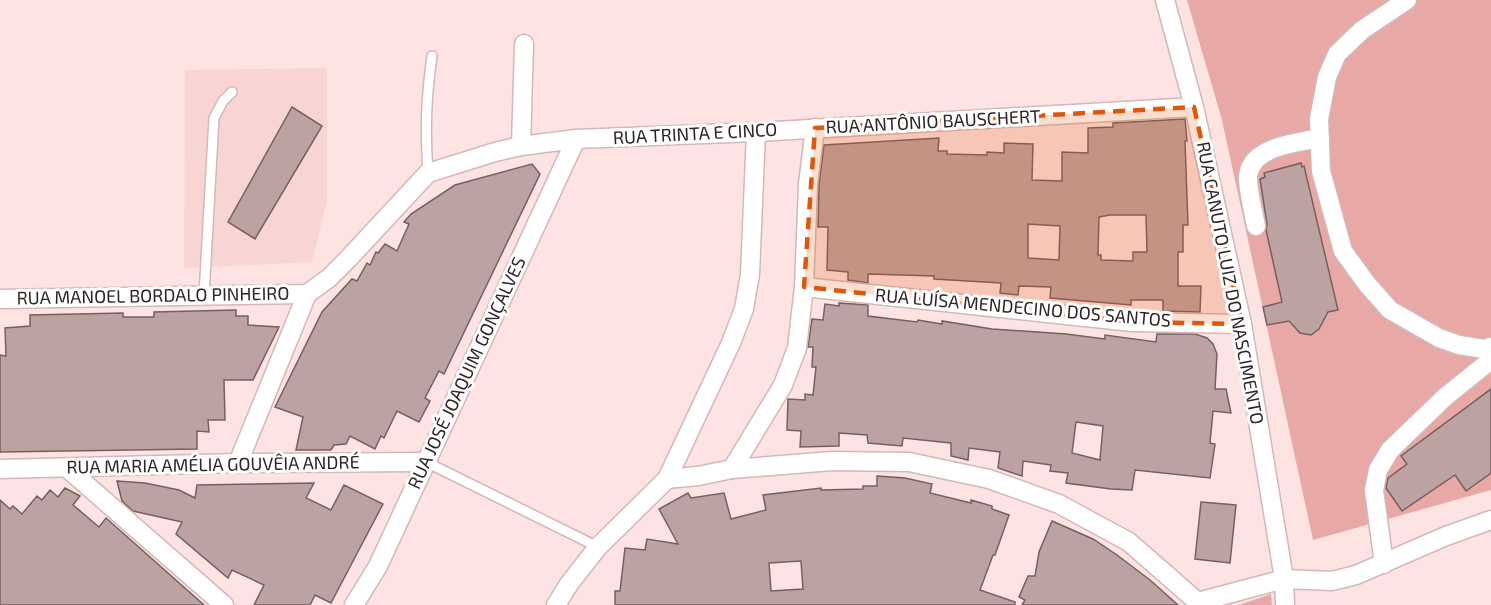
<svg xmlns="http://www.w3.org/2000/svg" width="1491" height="605" font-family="'Exo 2',sans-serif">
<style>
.built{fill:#f8d5d3}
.green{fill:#e8a9a6}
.building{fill:#bca3a2;stroke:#76605f;stroke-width:1.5;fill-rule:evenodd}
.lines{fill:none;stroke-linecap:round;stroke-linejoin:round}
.lane-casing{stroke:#d2b9b7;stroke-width:12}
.street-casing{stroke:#d2b9b7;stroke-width:21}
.lane{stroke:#fff;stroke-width:9}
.street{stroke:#fff;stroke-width:18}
.marked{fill:#df560d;fill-opacity:0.2;stroke:#df560d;stroke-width:4.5;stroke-dasharray:12 8;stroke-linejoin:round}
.labels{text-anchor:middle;stroke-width:6;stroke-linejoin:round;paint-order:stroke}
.street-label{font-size:18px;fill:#2e2424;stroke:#fff}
</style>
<rect width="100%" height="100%" fill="#fde3e1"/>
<path class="built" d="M327 68V201L312 262 184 268 185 70Z"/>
<g class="green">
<path d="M1187 0H1491V490L1313 540 1222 120Z"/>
<path d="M1271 594 1272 605H1239Z"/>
</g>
<g class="building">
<path d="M292 107 322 126 255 239 228 222Z"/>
<path d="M1185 119 1187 141H1185L1188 225H1183V252H1178V286H1201L1200 312 1163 311V300H1131V305L1050 298 1051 287 1019 286 1018 295 1000 293 1001 283 934 279V276L868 274V283L848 280V272L827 270 828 227H818L819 185 824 145 939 138 938 151H947V154L987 155V152L1004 153V143L1033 144 1032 180 1062 181V152L1088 153V128L1113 127V123ZM1110 215H1146L1147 252H1133V261L1101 260V255H1098L1099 217ZM1028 224 1060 226 1059 260 1028 258Z"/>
<path d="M1301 163 1302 167 1304 166 1338 310 1328 312 1319 329 1311 335 1300 333 1289 321 1267 325 1263 307 1282 302 1266 230 1267 224 1260 179 1265 177 1264 173Z"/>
<path d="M532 164 540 174 444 374 439 371 425 398 430 401 419 422 397 411 384 438 381 436 375 449 350 436 346 444 334 445 331 450H296L303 417 275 407 322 312 352 279 357 281 367 263 370 265 376 252 378 253 385 244 397 251 409 224 404 222 411 214 455 185Z"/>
<path d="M839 303 868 305V316L917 322 918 320 942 324V321L992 329 1066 334 1105 339V335L1156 342 1157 334H1195L1207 338 1213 344 1217 354 1215 389H1226L1231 413 1213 411 1210 443 1215 444 1210 478 1135 470 1132 490 1111 489 1066 483 1068 473 1050 471 1051 465 1023 461 1022 476 998 468 1000 452 969 448 968 460 951 456V443L903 438 902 446 868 443 867 435 839 433V446L800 447 801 431 787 430 788 399 805 400V394L813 395 816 367H812L813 347H808L812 319 823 320 825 304 839 306ZM1076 422 1103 426 1100 460 1072 453Z"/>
<path d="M236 310V316H248V325L279 327 253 380H224L225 420H208L209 432 197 431V449L0 452V355L6 356 5 328 30 326V315L123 313V317H154V312Z"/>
<path d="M1491 389V473L1466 491 1455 475 1402 511 1386 488 1388 478 1407 464 1401 456Z"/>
<path d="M877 476 905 478 932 484 930 493 971 503V500L992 506V509L1009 515 995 555H993L980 590 1015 602V605H615V591H620L625 548 645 550 647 539 678 544 659 509 688 493 691 498 724 493 731 519 766 510 763 495 821 488V490L863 489V486H877ZM801 561 803 589 771 591 769 563Z"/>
<path d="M117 481 145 483 179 490 195 498 197 485 314 483 306 498 331 510 344 485 383 504 331 603 315 595 310 605H254L264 585 232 570 228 578 176 534 182 522 133 511 122 501Z"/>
<path d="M65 488 80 496 73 505 99 527 106 518 204 605H0V500L10 509 13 506 22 514 37 496 42 500 50 490 58 497Z"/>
<path d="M1201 502 1236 505 1230 563 1195 559Z"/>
<path d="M1052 521 1093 539 1117 555 1150 580 1178 605H1022L1025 600 1019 597 1028 576H1035L1039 552Z"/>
</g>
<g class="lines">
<defs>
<g id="lane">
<path d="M428 173C425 130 426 99 432 56"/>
<path d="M204 296 214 118 223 101 232 92"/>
<path d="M426 462 598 547"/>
</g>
<g id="street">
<path d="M1165 0 1194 107 1242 324 1284 579 1285 605"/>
<path d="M1407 0 1362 30 1337 54 1327 77 1319 119 1321 171 1343 251 1367 284 1390 310 1439 338 1459 345 1484 349 1491 347"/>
<path d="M521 146 524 44"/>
<path d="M1256 226C1253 211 1249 195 1248 180 1247 146 1297 143 1320 138"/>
<path d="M804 287 1132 322 1242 324"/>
<path d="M0 299 307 294 329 278 349 258 428 173 495 152 521 146 576 139 756 132 1194 107"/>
<path d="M238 463 307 294"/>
<path d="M67 468 224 605"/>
<path d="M0 469 238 463 426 462"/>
<path d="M732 469 783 385 797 348 804 287 808 184 815 128"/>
<path d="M667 479 698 476 732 469 832 461 909 462 989 479 1059 504 1129 542 1201 605"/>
<path d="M1384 564 1374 490 1378 470 1390 450 1445 397 1491 360"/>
<path d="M1198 602 1284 579 1332 581 1356 575 1446 536 1491 520"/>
<path d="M354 605 378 566 576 139"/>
<path d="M556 605 569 584 598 547 667 479 731 343 744 309 750 274 756 132"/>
</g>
</defs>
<use href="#lane" class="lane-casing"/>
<use href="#street" class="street-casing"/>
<use href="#lane" class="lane"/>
<use href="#street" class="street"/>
</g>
<path class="marked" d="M1194 107 1242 324 1132 322 804 287 815 128Z"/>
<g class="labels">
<g class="street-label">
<text transform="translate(933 122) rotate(-3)" y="6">RUA ANTÔNIO BAUSCHERT</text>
<text transform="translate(695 134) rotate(-3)" y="6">RUA TRINTA E CINCO</text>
<text transform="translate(1230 283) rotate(79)" y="6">RUA CANUTO LUIZ DO NASCIMENTO</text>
<text transform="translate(153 296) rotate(-1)" y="6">RUA MANOEL BORDALO PINHEIRO</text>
<text transform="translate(1023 308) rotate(5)" y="6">RUA LUÍSA MENDECINO DOS SANTOS</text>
<text transform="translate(467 373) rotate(-65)" y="6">RUA JOSÉ JOAQUIM GONÇALVES</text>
<text transform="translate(213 465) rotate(-1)" y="6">RUA MARIA AMÉLIA GOUVÊIA ANDRÉ</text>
</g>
</g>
</svg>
